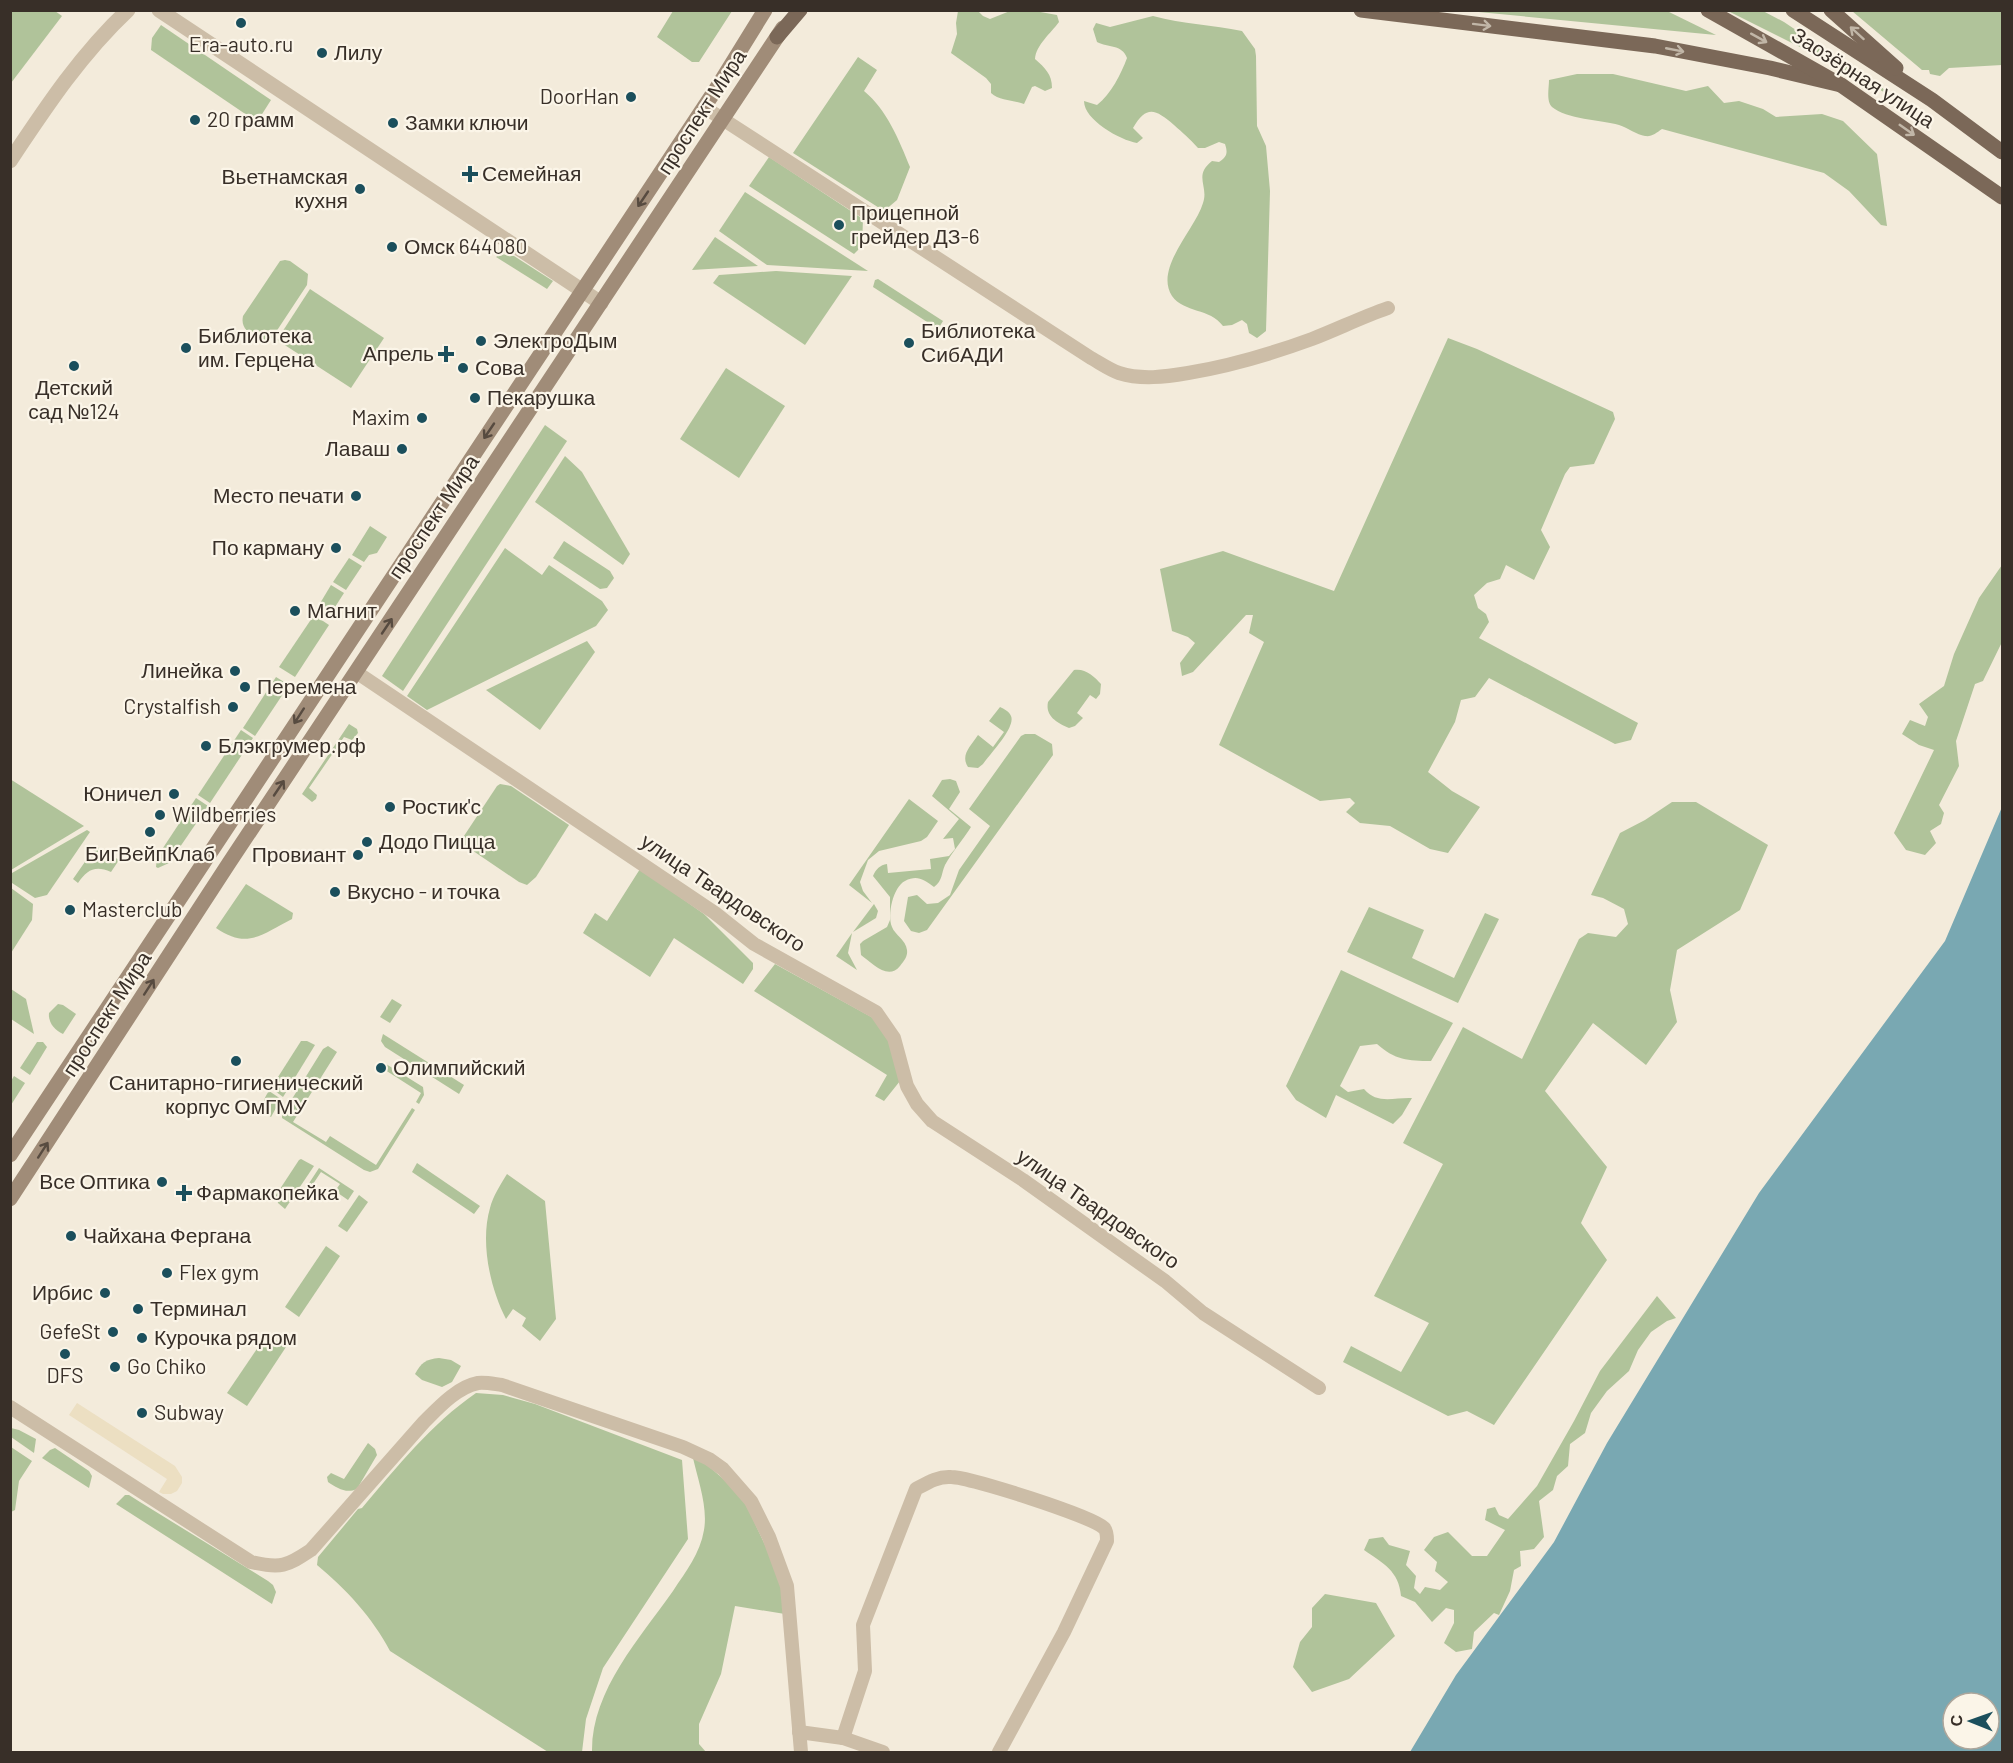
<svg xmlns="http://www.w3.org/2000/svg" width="2013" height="1763" font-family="Barlow,sans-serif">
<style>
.green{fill:#b0c39a}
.plaza{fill:#ecdfc2}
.water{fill:#79a8b2;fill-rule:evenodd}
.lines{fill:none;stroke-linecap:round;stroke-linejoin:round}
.minor{stroke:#ccbda7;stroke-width:14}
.tertiary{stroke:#ccbda7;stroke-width:15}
.secondary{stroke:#a08c78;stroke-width:15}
.primary{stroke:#7b6858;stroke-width:15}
.oneway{stroke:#c1b6a7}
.oneway2{stroke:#574b40}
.poi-dot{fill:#1b4f5c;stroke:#fbf5e8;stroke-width:2}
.labels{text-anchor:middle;stroke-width:4.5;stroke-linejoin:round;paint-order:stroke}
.poi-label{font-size:21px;fill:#382f28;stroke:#fbf5e8;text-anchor:start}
.street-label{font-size:21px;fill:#382f28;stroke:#fbf5e8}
</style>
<rect width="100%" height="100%" fill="#f3ebdb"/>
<g class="green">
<path d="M11 10 55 11 62 16 11 83Z"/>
<path d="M673 11V10L732 11 699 62H692L657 37Z"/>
<path d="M958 11H978L983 16 990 19 1010 11H1035L1057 15 1059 22C1051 33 1036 45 1035 59 1045 68 1052 74 1052 88L1045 91 1035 86 1032 87 1024 104C1014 100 1000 101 991 93V84L986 78 951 53 957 34 956 23Z"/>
<path d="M1468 11H1667L1716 35 1695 33Z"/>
<path d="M1728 11H1763L1784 22 1912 108 1836 65Z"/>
<path d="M1852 11H2002V65L1949 68 1940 76 1930 74 1929 70H1922Z"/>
<path d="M1153 16C1183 24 1213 25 1242 31L1255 49 1256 56 1257 126 1266 146 1270 191 1266 331 1257 338 1249 333 1247 324 1242 320 1232 325 1223 326C1210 308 1184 313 1172 296 1154 268 1195 230 1203 203 1209 186 1193 176 1212 161L1219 162C1227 157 1228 153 1225 144L1219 142 1205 148H1198C1189 138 1183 133 1174 125 1156 110 1147 104 1133 128L1143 138 1137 143C1120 140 1084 120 1084 101L1097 105C1111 94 1121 74 1127 58 1122 44 1108 48 1097 42L1093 29 1096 23 1110 27Z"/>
<path d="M161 25 271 100 257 122 151 50 152 38Z"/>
<path d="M858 57 877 70 864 91C887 110 899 140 910 167L897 200 884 211 793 153Z"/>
<path d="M1577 74H1613L1686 91 1708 86 1724 103 1739 101 1763 109 1776 117 1822 114 1843 121 1877 154 1887 226 1881 225 1849 191 1824 173 1662 129C1656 133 1652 137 1645 136 1637 135 1628 128 1619 125 1601 120 1566 119 1552 107 1546 101 1549 88 1549 80Z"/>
<path d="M769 157 863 219 862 246 854 254 749 186Z"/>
<path d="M745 192 868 271 767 265 719 231Z"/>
<path d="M715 237 758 266 692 270Z"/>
<path d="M501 254 514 256 553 281 547 289 496 257Z"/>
<path d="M285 260 290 261 308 274 307 285 272 338 262 341C252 334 240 330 243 316L280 261Z"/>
<path d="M776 271 852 276 805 345 713 283 719 275Z"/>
<path d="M878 279 943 321 938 329 873 287 875 280Z"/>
<path d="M310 289 384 338 351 388 277 340Z"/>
<path d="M1448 338 1477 349 1613 412 1615 419 1594 464 1570 467 1565 474 1541 530 1550 547 1534 580 1506 565 1500 579 1487 583 1474 595 1478 608 1486 614 1489 622 1479 638 1638 723 1631 740 1615 744 1489 678 1475 697 1461 700 1455 722 1428 772 1452 791 1480 807 1448 853 1430 849 1390 826 1360 823 1346 812 1355 803 1350 798 1320 801 1219 745 1264 642 1249 633 1253 615H1246L1193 672 1182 676 1180 663 1195 643 1188 637 1172 631 1160 569 1223 551 1334 591Z"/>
<path d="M726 368 785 406 739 478 680 439Z"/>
<path d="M545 425 567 441 403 691 382 676Z"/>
<path d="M565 456 582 472 630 554 623 565 535 502Z"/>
<path d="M370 526 387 537 377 553 369 555 364 562 352 555Z"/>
<path d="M564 541 610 571 614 578 607 588 600 589 553 558Z"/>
<path d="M505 548 542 575 549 565 602 601 608 610 596 626 427 710 407 696Z"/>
<path d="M349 558 362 566 346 590 333 582Z"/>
<path d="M2002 565V642L1983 681 1975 684 1956 741 1959 766 1939 805 1944 813 1941 824 1930 831 1936 843 1925 855 1906 850 1894 833 1934 750 1919 745 1902 734 1910 720 1925 726 1928 717 1919 704 1944 686 1954 654 1979 598Z"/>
<path d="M331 585 344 593 328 618 316 610Z"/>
<path d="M314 615 329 625 295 677 279 667Z"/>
<path d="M587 641 595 652 540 730 486 690Z"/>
<path d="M1074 670C1085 668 1094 676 1101 684L1100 694 1096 699 1090 695 1077 713 1083 718 1075 726 1069 728C1057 723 1045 716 1048 702Z"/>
<path d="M276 677 289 685 255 736 243 728Z"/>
<path d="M1000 707C1004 709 1009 711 1011 716 1016 727 990 754 983 764L978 768 968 767C960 755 971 746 978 735L993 747 1004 732 989 721Z"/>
<path d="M349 724 357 729 358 733 352 740 344 737 309 788 317 795 316 799 312 802 302 794Z"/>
<path d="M241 730 253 738 210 803 198 795Z"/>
<path d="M1025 734H1035L1052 744 1053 755 927 930 919 933 911 931 904 921 908 897 917 895 927 904 938 903 950 895 959 870 990 826 969 809 1021 736Z"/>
<path d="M10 779 84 826 11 870H10Z"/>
<path d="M950 779 956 781 960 792 949 809 971 827C963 840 952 852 945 865 941 874 943 880 934 887 923 879 917 875 905 881 893 887 887 915 892 927 895 935 906 940 907 950 908 956 904 961 900 966 888 981 872 963 861 955L860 944 863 941 887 927 890 920V897L873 876C876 869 880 865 887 864L888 873 931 869 930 859 949 856 955 849 953 838 943 839 959 819 932 796 942 780Z"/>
<path d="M500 784 511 786 569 825 536 877 527 885 519 882 460 842 497 786Z"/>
<path d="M196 798 208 806 169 863 158 868 156 867 157 857Z"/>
<path d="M909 799 938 821 927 837 921 841 879 851 868 860 860 882 863 891 872 903 849 885Z"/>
<path d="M1672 802H1696L1768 845 1740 910 1677 950 1670 990 1677 1022 1646 1065 1593 1023 1545 1091 1607 1167 1581 1223 1607 1260 1494 1425 1467 1411 1448 1416 1343 1362 1351 1346 1401 1372 1429 1323 1374 1296 1443 1164 1403 1143 1463 1027 1522 1059 1579 939 1588 933 1616 937 1628 924 1624 909 1603 898 1591 895 1620 833 1645 820Z"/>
<path d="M87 830 90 832 47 895 35 898 12 883V873Z"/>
<path d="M96 846 119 860 111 872C95 865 87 870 78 883L73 879Z"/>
<path d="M640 869 704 914 753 963V969L743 984 674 938 650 977 583 933 595 913 607 921Z"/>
<path d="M246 884 293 913 292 919C262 934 248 950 216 928Z"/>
<path d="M11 888 33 904 32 920 11 953Z"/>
<path d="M874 904 878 911 876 918 853 932Z"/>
<path d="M1369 907 1424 930 1412 958 1454 978 1485 913 1499 919 1458 1003 1347 952Z"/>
<path d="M852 933 848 953 857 970 836 956Z"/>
<path d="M775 964 875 1019 889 1037 900 1081 884 1101 875 1096 887 1075 754 991Z"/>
<path d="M1341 970 1453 1023 1431 1061C1408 1061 1395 1060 1377 1044L1360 1046 1340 1086 1348 1092 1364 1089C1377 1105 1395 1097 1412 1098L1402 1115 1393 1124 1336 1095 1326 1118 1296 1100 1286 1086Z"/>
<path d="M11 989 26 999 34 1034 11 1019Z"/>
<path d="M392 999 402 1005 390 1023 380 1017Z"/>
<path d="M58 1004 63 1005 76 1014 63 1034C54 1030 48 1022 49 1013Z"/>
<path d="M383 1034 464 1085 459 1094 385 1047 381 1041Z"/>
<path d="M301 1041H307L315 1045 283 1097 271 1088Z"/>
<path d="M37 1042H43L47 1047 30 1075 20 1068Z"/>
<path d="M328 1046 337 1052 293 1122 326 1142 330 1136 376 1165 412 1108 415 1110 378 1169 370 1172 364 1170 282 1118V1115L323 1049Z"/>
<path d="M386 1064 423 1087 424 1095 419 1104 416 1102 421 1093 382 1068Z"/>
<path d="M14 1076 25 1083 11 1105V1081Z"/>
<path d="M269 1091 281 1099 271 1117C261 1111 262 1100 269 1091Z"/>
<path d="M301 1159 314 1166 285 1209 278 1203 276 1195 299 1160Z"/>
<path d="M417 1163 480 1206 474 1214 412 1172Z"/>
<path d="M319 1168 354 1191 348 1200 335 1191 340 1184 321 1172 303 1199 300 1197Z"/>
<path d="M507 1174 545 1201 556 1319 540 1341 522 1326 526 1318 513 1309 506 1319C490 1288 480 1242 490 1208 493 1196 501 1184 507 1174Z"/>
<path d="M359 1195 368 1202 347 1232 338 1226Z"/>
<path d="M326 1246 340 1256 299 1317 285 1307Z"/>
<path d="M1657 1296 1676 1318 1667 1321 1651 1332 1638 1350 1629 1371 1607 1391 1591 1413 1585 1433 1570 1444 1568 1466 1557 1476 1553 1490 1539 1501 1544 1537 1534 1549 1520 1551 1521 1566 1514 1570 1510 1591 1499 1615 1494 1613 1474 1632 1472 1649 1456 1652 1444 1643 1454 1623V1610L1446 1608 1432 1622 1415 1602 1401 1596C1399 1571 1383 1563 1364 1550L1369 1539 1383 1537 1389 1545 1410 1551 1406 1565 1416 1576 1414 1588 1420 1594 1425 1587 1440 1590 1448 1582 1435 1571 1437 1562 1424 1550 1434 1537 1448 1532 1472 1556H1487L1505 1530 1485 1520 1487 1509 1495 1507 1499 1515 1508 1519 1537 1486 1574 1421 1600 1371Z"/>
<path d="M267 1334 286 1347 247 1406 227 1393Z"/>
<path d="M439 1358 451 1360 461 1366 452 1382 442 1387 422 1380 415 1374C421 1363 426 1359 439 1358Z"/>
<path d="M476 1393 503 1395 535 1404 682 1460 688 1539 603 1668 586 1719 582 1752H548L390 1651C373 1618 345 1588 317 1565L318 1557 358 1509 362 1508C397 1467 431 1424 476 1393Z"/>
<path d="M11 1428 19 1430 36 1439 34 1453 11 1437Z"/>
<path d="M368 1443 375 1449 377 1455 357 1489C346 1494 337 1488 328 1482L327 1477 331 1473 344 1479Z"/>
<path d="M11 1447 32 1461 19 1481 15 1510 11 1512Z"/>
<path d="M55 1448 89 1471 92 1476 89 1488 42 1458 50 1450Z"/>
<path d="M693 1458 705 1463 728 1483 744 1500 780 1577 785 1614 735 1606 721 1674 699 1724V1744L706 1752H592C591 1691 640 1638 673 1591 686 1571 700 1554 704 1530 708 1507 698 1480 693 1458Z"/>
<path d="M125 1495H129L140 1502 268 1581 273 1585 276 1592 272 1604 116 1504Z"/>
<path d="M1325 1594 1376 1603 1395 1636 1349 1679 1312 1692 1293 1667 1300 1642 1312 1627V1608Z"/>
</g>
<path class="plaza" d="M77 1403 175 1466 182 1477V1483L177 1491 171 1494H163L159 1492 167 1479 69 1415Z"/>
<path class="water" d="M2002 807V1752H1410L1456 1675 1554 1542 1607 1443 1759 1193 1945 941ZM1953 1703H1989V1739H1953Z"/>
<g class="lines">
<g class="minor">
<path d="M704 107 1091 358C1100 363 1110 370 1119 373 1141 380 1165 377 1188 373 1230 366 1271 354 1312 339 1338 329 1362 317 1388 308"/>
<path d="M356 672 715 913 754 944 876 1012 894 1038 907 1086 917 1104 932 1121 1023 1180 1117 1247 1165 1281 1203 1313 1319 1388"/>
<path d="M10 1407 251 1562C281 1569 287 1566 311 1550L424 1422C438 1408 457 1387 478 1383 485 1382 494 1384 502 1385L683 1447 709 1459 723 1469 751 1501 769 1537 787 1586 801 1752"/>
<path d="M799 1732 843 1738 883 1752"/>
<path d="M843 1738 865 1671 863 1625 916 1489C927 1483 938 1476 951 1477 969 1477 1092 1516 1104 1528 1107 1531 1107 1537 1107 1541L1064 1632 999 1752"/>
</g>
<g class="tertiary">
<path d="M159 10 601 303"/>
<path d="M10 161C46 107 81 54 128 10"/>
</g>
<g class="secondary">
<path d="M10 1155 718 86 765 10"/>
<path d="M10 1199 229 863 783 28"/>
</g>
<g class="primary">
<path d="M1361 10 1655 46 1770 68 1841 85"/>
<path d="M1708 10 1841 85 2002 197"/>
<path d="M1793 10 1932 100 2002 152"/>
<path d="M1831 10 1896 68"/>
<path d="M777 37 800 10"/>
</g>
</g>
<defs><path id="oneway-shaft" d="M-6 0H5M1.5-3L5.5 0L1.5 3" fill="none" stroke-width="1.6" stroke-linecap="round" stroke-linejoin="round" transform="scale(1.5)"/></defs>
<g class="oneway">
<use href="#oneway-shaft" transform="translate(1482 25) rotate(7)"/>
<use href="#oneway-shaft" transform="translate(1857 33) rotate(-138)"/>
<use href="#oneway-shaft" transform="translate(1759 38) rotate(29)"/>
<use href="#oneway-shaft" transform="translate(1675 50) rotate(11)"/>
<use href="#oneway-shaft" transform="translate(1907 130) rotate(35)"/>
</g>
<g class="oneway2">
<use href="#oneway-shaft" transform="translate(643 199) rotate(124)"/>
<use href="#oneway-shaft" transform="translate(489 431) rotate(124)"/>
<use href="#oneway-shaft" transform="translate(387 626) rotate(-56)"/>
<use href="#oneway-shaft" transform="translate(299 716) rotate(123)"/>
<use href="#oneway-shaft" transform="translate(279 788) rotate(-56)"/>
<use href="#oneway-shaft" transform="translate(149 987) rotate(-57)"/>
<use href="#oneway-shaft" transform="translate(43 1150) rotate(-57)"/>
</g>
<g class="poi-dot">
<circle cx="241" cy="23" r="6"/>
<circle cx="322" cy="53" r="6"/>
<circle cx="631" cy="97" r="6"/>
<circle cx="195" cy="120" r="6"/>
<circle cx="393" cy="123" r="6"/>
<path d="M467 165h6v6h6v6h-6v6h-6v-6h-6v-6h6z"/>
<circle cx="360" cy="189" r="6"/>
<circle cx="839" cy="225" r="6"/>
<circle cx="392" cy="247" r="6"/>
<circle cx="481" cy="341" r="6"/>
<circle cx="909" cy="343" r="6"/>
<circle cx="186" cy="348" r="6"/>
<path d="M443 345h6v6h6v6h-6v6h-6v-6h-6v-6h6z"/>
<circle cx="74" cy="366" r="6"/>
<circle cx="463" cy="368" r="6"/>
<circle cx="475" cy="398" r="6"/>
<circle cx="422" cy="418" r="6"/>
<circle cx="402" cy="449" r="6"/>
<circle cx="356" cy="496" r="6"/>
<circle cx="336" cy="548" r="6"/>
<circle cx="295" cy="611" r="6"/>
<circle cx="235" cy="671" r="6"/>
<circle cx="245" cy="687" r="6"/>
<circle cx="233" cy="707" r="6"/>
<circle cx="206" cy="746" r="6"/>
<circle cx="174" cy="794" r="6"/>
<circle cx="390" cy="807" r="6"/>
<circle cx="160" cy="815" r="6"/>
<circle cx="150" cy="832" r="6"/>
<circle cx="367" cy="842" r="6"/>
<circle cx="358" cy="855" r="6"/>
<circle cx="335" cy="892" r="6"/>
<circle cx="70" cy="910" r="6"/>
<circle cx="236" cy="1061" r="6"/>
<circle cx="381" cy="1068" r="6"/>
<circle cx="162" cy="1182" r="6"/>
<path d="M181 1184h6v6h6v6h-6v6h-6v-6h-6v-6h6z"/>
<circle cx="71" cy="1236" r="6"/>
<circle cx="167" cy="1273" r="6"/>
<circle cx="105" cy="1293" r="6"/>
<circle cx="138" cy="1309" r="6"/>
<circle cx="113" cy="1332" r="6"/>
<circle cx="142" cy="1338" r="6"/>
<circle cx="65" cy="1354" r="6"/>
<circle cx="115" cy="1367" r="6"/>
<circle cx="142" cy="1413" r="6"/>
</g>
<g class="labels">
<g class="poi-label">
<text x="241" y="52" text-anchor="middle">Era-auto.ru</text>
<text x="334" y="60">Лилу</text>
<text x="619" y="104" text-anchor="end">DoorHan</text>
<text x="207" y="127">20 грамм</text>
<text x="405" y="130">Замки ключи</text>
<text x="482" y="181">Семейная</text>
<text x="348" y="184" text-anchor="end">Вьетнамская<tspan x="348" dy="24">кухня</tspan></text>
<text x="851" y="220">Прицепной<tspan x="851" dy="24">грейдер ДЗ-6</tspan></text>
<text x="404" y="254">Омск 644080</text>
<text x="921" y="338">Библиотека<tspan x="921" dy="24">СибАДИ</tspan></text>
<text x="198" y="343">Библиотека<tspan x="198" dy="24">им. Герцена</tspan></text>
<text x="493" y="348">ЭлектроДым</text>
<text x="434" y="361" text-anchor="end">Апрель</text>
<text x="475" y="375">Сова</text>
<text x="74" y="395" text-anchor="middle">Детский<tspan x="74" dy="24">сад №124</tspan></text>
<text x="487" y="405">Пекарушка</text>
<text x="410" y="425" text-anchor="end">Maxim</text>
<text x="390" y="456" text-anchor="end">Лаваш</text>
<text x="344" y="503" text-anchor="end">Место печати</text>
<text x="324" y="555" text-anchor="end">По карману</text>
<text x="307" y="618">Магнит</text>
<text x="223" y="678" text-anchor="end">Линейка</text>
<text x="257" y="694">Перемена</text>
<text x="221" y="714" text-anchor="end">Crystalfish</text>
<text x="218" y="753">Блэкгрумер.рф</text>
<text x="162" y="801" text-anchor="end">Юничел</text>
<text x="402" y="814">Ростик'с</text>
<text x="172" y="822">Wildberries</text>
<text x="379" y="849">Додо Пицца</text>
<text x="150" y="861" text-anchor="middle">БигВейпКлаб</text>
<text x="346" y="862" text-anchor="end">Провиант</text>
<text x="347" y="899">Вкусно - и точка</text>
<text x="82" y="917">Masterclub</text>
<text x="393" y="1075">Олимпийский</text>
<text x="236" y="1090" text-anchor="middle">Санитарно-гигиенический<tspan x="236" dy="24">корпус ОмГМУ</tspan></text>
<text x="150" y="1189" text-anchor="end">Все Оптика</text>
<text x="196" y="1200">Фармакопейка</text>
<text x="83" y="1243">Чайхана Фергана</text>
<text x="179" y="1280">Flex gym</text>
<text x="93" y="1300" text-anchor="end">Ирбис</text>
<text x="150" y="1316">Терминал</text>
<text x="101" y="1339" text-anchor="end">GefeSt</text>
<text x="154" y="1345">Курочка рядом</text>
<text x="127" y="1374">Go Chiko</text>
<text x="65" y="1383" text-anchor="middle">DFS</text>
<text x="154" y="1420">Subway</text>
</g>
<g class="street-label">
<text transform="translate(1863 78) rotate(33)" y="7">Заозёрная улица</text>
<text transform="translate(702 112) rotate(-57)" y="7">проспект Мира</text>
<text transform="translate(434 517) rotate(-56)" y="7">проспект Мира</text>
<text transform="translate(723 893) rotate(34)" y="7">улица Твардовского</text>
<text transform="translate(107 1014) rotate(-57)" y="7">проспект Мира</text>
<text transform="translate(1098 1209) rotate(35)" y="7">улица Твардовского</text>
</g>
</g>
<rect width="2013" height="1763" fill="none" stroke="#382f28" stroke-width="24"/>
<g transform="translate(1971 1721) rotate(271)"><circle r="28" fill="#fbf5e8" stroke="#ada69b" stroke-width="1.5"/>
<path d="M0-4.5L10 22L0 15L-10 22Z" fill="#1b4f5c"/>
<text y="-9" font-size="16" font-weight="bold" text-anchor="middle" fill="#382f28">С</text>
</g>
</svg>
